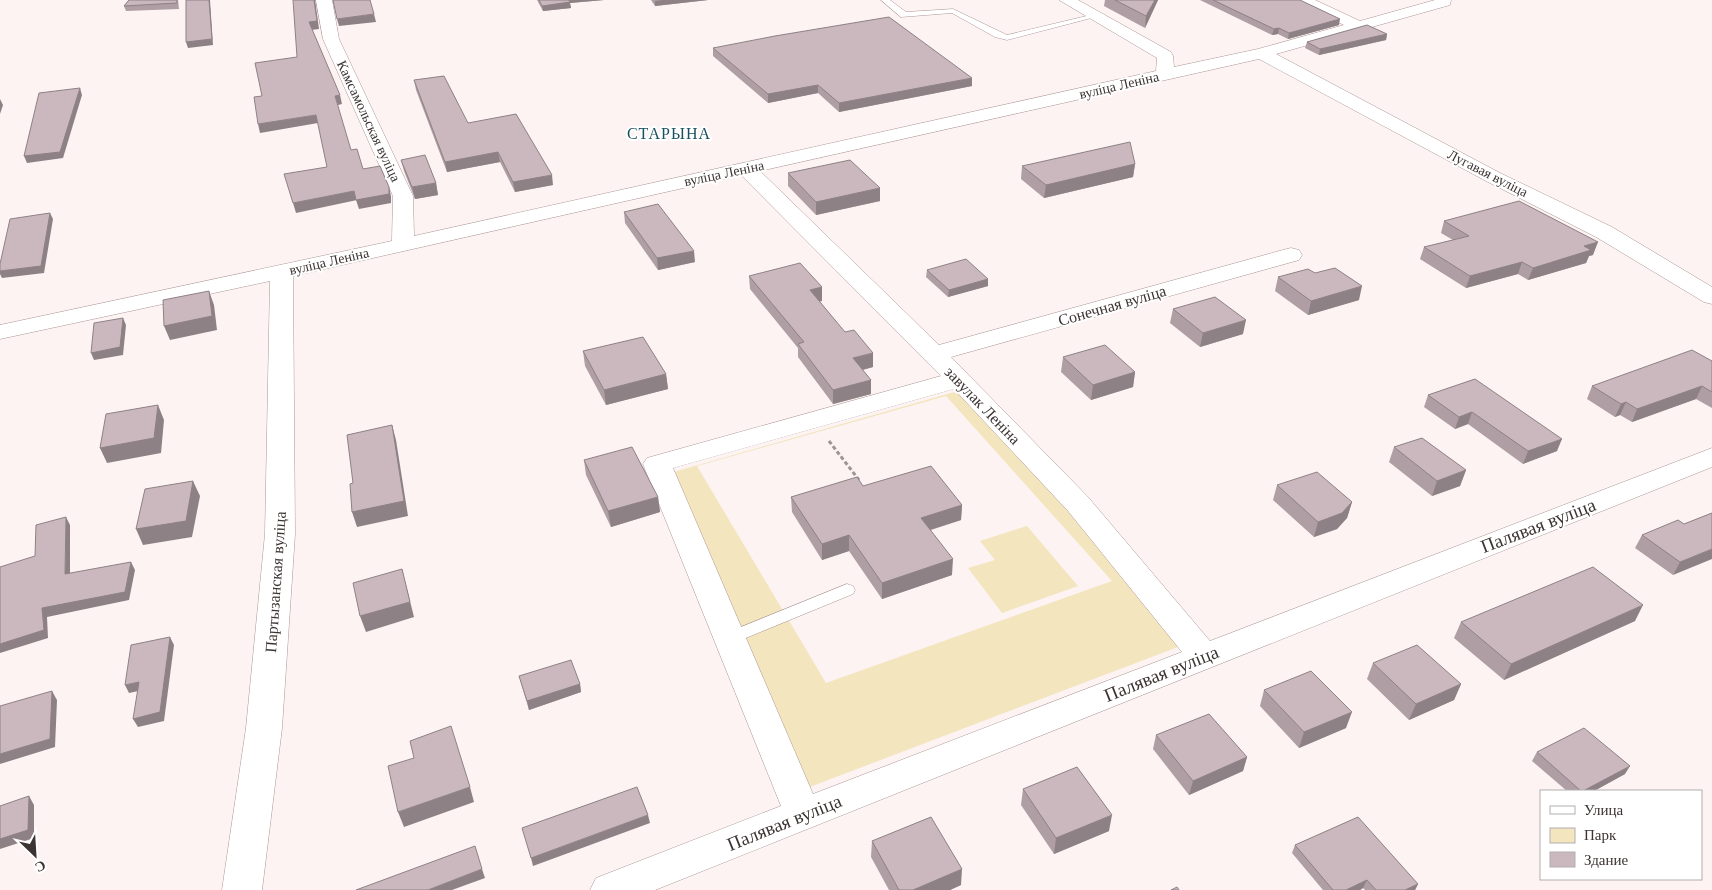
<svg xmlns="http://www.w3.org/2000/svg" width="1712" height="890" font-family="Georgia,serif">
<style>
.green{fill:#f3e5be;fill-rule:evenodd}
.lines{fill:none;stroke-linecap:round;stroke-linejoin:round}
.service-casing{stroke:#ab9795;stroke-width:1}
.minor-casing{stroke:#ab9795;stroke-width:1}
.path{stroke:#9d9594;stroke-width:3;stroke-dasharray:4 2.5;stroke-linecap:butt}
.service{fill:#fff;fill-rule:evenodd}
.minor{fill:#fff;fill-rule:evenodd}
.wall{fill:#af9ea4}
.shaded-wall{fill:#8e8186}
.building{fill:#cbb8bf;stroke:#8e8186}
.labels{text-anchor:middle;stroke-width:4;stroke-linejoin:round;paint-order:stroke}
.far-street-label{font-size:14px;fill:#3c3433;stroke:#fff}
.far-quarter-label{font-size:16px;letter-spacing:1px;fill:#19505d;stroke:#fff}
.street-label{font-size:16px;fill:#3c3433;stroke:#fff}
.near-street-label{font-size:19px;fill:#3c3433;stroke:#fff}
</style>
<rect width="100%" height="100%" fill="#fcf3f2"/>
<g class="green">
<path d="M958 391 1070 512 1178 647 807 788 670 473ZM946 396 1112 581 826 683 697 466Z"/>
<path d="M1027 526 1078 586 1002 613 968 568 995 560 980 541Z"/>
</g>
<g class="lines">
<defs>
<g id="service">
<path d="M881 0H890L906 12 953 9 1007 35 1095 14 1099 16 1007 40 995 37 952 13 901 17Z"/>
<path d="M847 584 853 586 855 590 853 594 736 642 730 644 724 642 722 638 724 634Z"/>
</g>
<path id="minor" d="M316 0H332L339 39 413 196 414 236 1156 71 1157 58 1059 0H1078L1171 52 1173 56 1174 67 1258 49 1344 25 1298 3 1295 0H1315L1360 21 1435 0H1451L1450 5 1276 54 1500 173 1612 227 1712 287V304L1704 302 1596 237 1486 181 1259 59 760 171 939 345 1283 250 1291 248 1299 250 1302 255 1299 260 951 357 1088 497 1210 641 1712 448V467L655 890H590L596 878 781 806 643 464 647 458 941 376 741 175 293 276 295 534 282 728 262 890H222L246 728 265 534 270 281 0 339V325L392 241 393 196 323 39ZM954 389 1068 511 1182 652 813 794 673 468Z"/>
</defs>
<use href="#service" class="service-casing"/>
<use href="#minor" class="minor-casing"/>
<path class="path" d="M829 441 859 480"/>
<use href="#service" class="service"/>
<use href="#minor" class="minor"/>
</g>
<g class="wall">
<path d="M129 0H178L179 9 126 11 124 6Z"/>
<path d="M537 0H604L570 3 571 8 543 11Z"/>
<path d="M651 0H708L655 6Z"/>
<path d="M1105 0H1158L1145 28 1104 6Z"/>
<path d="M1200 0H1300L1339 25 1288 39 1278 34 1272 35Z"/>
<path d="M1387 34 1386 40 1319 55 1305 48 1307 42Z"/>
<path d="M713 48 972 86 839 112 818 93 768 103 713 56Z"/>
<path d="M414 80 468 123 553 185 515 192 500 162 447 172 416 90Z"/>
<path d="M401 160 436 183 438 195 415 199 404 171Z"/>
<path d="M1135 164 1133 177 1044 198 1021 179 1022 166Z"/>
<path d="M788 173 880 188V201L816 215 788 186Z"/>
<path d="M624 212 695 262 658 270 625 223Z"/>
<path d="M1444 221 1593 255 1589 256 1586 263 1528 280 1518 274 1466 288 1420 259 1424 247 1453 240 1441 233Z"/>
<path d="M927 270 988 279V286L948 297 926 277Z"/>
<path d="M749 276 822 287V301H819L873 367 863 370 871 394 833 404 798 357V348L750 289Z"/>
<path d="M1278 277 1359 300 1308 315 1275 291Z"/>
<path d="M1173 309 1243 334 1200 347 1170 323Z"/>
<path d="M583 351 666 374 668 389 606 405 585 366Z"/>
<path d="M1063 357 1135 372 1133 387 1091 400 1061 372Z"/>
<path d="M1712 361V408L1696 399 1632 422 1620 415 1615 417 1587 399 1592 386Z"/>
<path d="M1475 379 1557 451 1523 464 1468 424 1455 429 1424 407 1428 395Z"/>
<path d="M1394 447 1466 470 1460 486 1432 496 1389 462Z"/>
<path d="M584 460 658 497 660 512 611 527 586 475Z"/>
<path d="M1277 485 1352 502 1347 518 1337 529 1314 537 1273 500Z"/>
<path d="M863 486 962 505 961 520 931 530 952 575 882 599 849 551 822 560 792 512 791 497Z"/>
<path d="M1712 513 1673 575 1635 548 1642 535 1684 524Z"/>
<path d="M1635 621 1504 680 1454 638 1461 622Z"/>
<path d="M1373 663 1461 684 1454 700 1409 720 1367 679Z"/>
<path d="M519 676 580 684 581 692 529 710Z"/>
<path d="M1264 690 1346 728 1299 748 1260 706Z"/>
<path d="M1156 735 1247 757 1243 771 1189 795 1153 749Z"/>
<path d="M1537 752 1625 774 1594 791H1567L1532 761Z"/>
<path d="M1023 789 1109 831 1054 854 1021 805Z"/>
<path d="M872 841 961 885 950 890H889L871 857Z"/>
<path d="M1295 845 1418 884 1415 890H1365L1363 888 1360 890H1323L1292 853Z"/>
</g>
<g class="shaded-wall">
<path d="M209 0H210L213 45 188 48 186 42Z"/>
<path d="M314 0H315L319 29 311 30 309 22Z"/>
<path d="M568 0H604L570 3 571 8 543 11 542 6Z"/>
<path d="M663 0H708L655 6V1Z"/>
<path d="M1155 0H1158L1145 28 1146 16Z"/>
<path d="M374 14 376 22 339 26 337 19Z"/>
<path d="M1340 19 1339 25 1288 39 1289 33Z"/>
<path d="M1279 28 1278 34 1272 35 1274 29Z"/>
<path d="M1387 34 1386 40 1319 55 1320 49Z"/>
<path d="M972 78V86L839 112V103Z"/>
<path d="M818 85V93L768 103V94Z"/>
<path d="M80 88 82 95 63 158 27 163 24 156Z"/>
<path d="M340 95 342 104 338 105 335 96Z"/>
<path d="M0 99 3 105 0 114Z"/>
<path d="M316 115 318 123 260 133 258 124Z"/>
<path d="M498 152 500 162 447 172 445 162Z"/>
<path d="M1135 164 1133 177 1044 198 1046 185Z"/>
<path d="M552 175 553 185 515 192 513 182Z"/>
<path d="M436 183 438 195 415 199 412 187Z"/>
<path d="M389 187 391 196V203L359 209 356 200Z"/>
<path d="M880 188V201L816 215V202Z"/>
<path d="M354 191 357 200 296 213 293 203Z"/>
<path d="M50 213 53 219 44 273 2 278 0 274V271Z"/>
<path d="M1598 242 1593 255 1589 256 1586 263 1528 280 1533 268 1584 246Z"/>
<path d="M694 251 695 262 658 270 657 258Z"/>
<path d="M1522 262 1518 274 1466 288 1470 276Z"/>
<path d="M988 279V286L948 297 949 290Z"/>
<path d="M1362 286 1359 300 1308 315 1311 301Z"/>
<path d="M822 287V301L810 304V290Z"/>
<path d="M209 291 214 305 217 330 170 340 164 326Z"/>
<path d="M123 318 126 325 123 355 94 360 91 353Z"/>
<path d="M1246 320 1243 334 1200 347 1203 333Z"/>
<path d="M873 353V367L853 372V358Z"/>
<path d="M1135 372 1133 387 1091 400 1093 385Z"/>
<path d="M666 374 668 389 606 405 604 390Z"/>
<path d="M871 380V394L833 404V390Z"/>
<path d="M1702 386 1696 399 1632 422 1637 409Z"/>
<path d="M1626 402 1620 415 1615 417 1621 404Z"/>
<path d="M158 405 164 420 161 453 107 463 100 448Z"/>
<path d="M1472 412 1468 424 1455 429 1459 417Z"/>
<path d="M392 425 396 440 408 516 357 527 352 512Z"/>
<path d="M1562 439 1557 451 1523 464 1528 451Z"/>
<path d="M1466 470 1460 486 1432 496 1437 481Z"/>
<path d="M193 481 200 496 192 537 143 545 136 529Z"/>
<path d="M658 497 660 512 611 527 608 511Z"/>
<path d="M1352 502 1347 518 1337 529 1314 537 1318 522Z"/>
<path d="M962 505 961 520 920 533 921 518Z"/>
<path d="M66 517 70 525V583L65 574Z"/>
<path d="M849 535V551L822 560V544Z"/>
<path d="M1712 549V559L1673 575 1680 562Z"/>
<path d="M953 559 952 575 882 599V583Z"/>
<path d="M131 562 135 570 129 600 47 617 48 638 0 653V644L42 608Z"/>
<path d="M402 569 414 617 366 632 360 616Z"/>
<path d="M1643 605 1635 621 1504 680 1511 664Z"/>
<path d="M170 637 174 645 164 721 138 727 133 719Z"/>
<path d="M139 682 143 690 129 693 125 685Z"/>
<path d="M580 684 581 692 529 710 527 701Z"/>
<path d="M1461 684 1454 700 1409 720 1416 704Z"/>
<path d="M52 691 57 700 55 747 0 764V754Z"/>
<path d="M1352 712 1346 728 1299 748 1304 732Z"/>
<path d="M1247 757 1243 771 1189 795 1193 781Z"/>
<path d="M1630 766 1625 774 1594 791H1583Z"/>
<path d="M470 787 474 802 404 827 398 812Z"/>
<path d="M29 796 34 805V838L0 849V839Z"/>
<path d="M648 815 650 823 533 866 531 858Z"/>
<path d="M1112 815 1109 831 1054 854 1056 838Z"/>
<path d="M482 869 485 878 452 890H428Z"/>
<path d="M962 869 961 885 950 890H913Z"/>
<path d="M1367 880 1363 888 1360 890H1346Z"/>
<path d="M1418 884 1415 890H1405Z"/>
</g>
<g class="building">
<path d="M129 0H177V3L124 6Z"/>
<path d="M186 0H209L212 39 186 42Z"/>
<path d="M293 0H314L317 21 309 22 340 95 335 96 351 150 357 149 363 169 380 166 389 187V194L356 200 354 191 293 203 284 174 327 167 316 115 258 124 254 97 262 96 255 63 297 57Z"/>
<path d="M333 0H370L374 14 337 19Z"/>
<path d="M539 0H569L570 2 542 6Z"/>
<path d="M1115 0H1155L1146 16Z"/>
<path d="M1213 0H1300L1340 19 1289 33 1279 28 1274 29Z"/>
<path d="M889 17 972 78 839 103 818 85 768 94 713 48 775 36Z"/>
<path d="M1367 25 1387 34 1320 49 1307 42Z"/>
<path d="M444 76 468 123 516 114 552 175 513 182 498 152 445 162 414 80Z"/>
<path d="M80 88 60 152 24 156 39 93Z"/>
<path d="M1130 142 1135 164 1046 185 1022 166Z"/>
<path d="M425 155 436 183 412 187 401 160Z"/>
<path d="M850 160 880 188 816 202 788 173Z"/>
<path d="M1519 201 1598 242 1584 246 1591 250 1533 268 1522 262 1470 276 1424 247 1469 236 1444 221Z"/>
<path d="M658 204 694 251 657 258 624 212Z"/>
<path d="M50 213 41 266 0 271V264L10 219Z"/>
<path d="M966 259 988 279 949 290 927 270Z"/>
<path d="M800 263 822 287 810 290 845 332 854 330 873 353 853 358 871 380 833 390 798 344 804 342 749 276Z"/>
<path d="M1335 268 1362 286 1311 301 1278 277 1308 269 1315 273Z"/>
<path d="M209 291 212 316 164 326 163 300Z"/>
<path d="M1215 297 1246 320 1203 333 1173 309Z"/>
<path d="M123 318 120 347 91 353 94 323Z"/>
<path d="M643 337 666 374 604 390 583 351Z"/>
<path d="M1105 345 1135 372 1093 385 1063 357Z"/>
<path d="M1692 350 1712 361V392L1702 386 1637 409 1626 402 1621 404 1592 386Z"/>
<path d="M1475 379 1562 439 1528 451 1472 412 1459 417 1428 395Z"/>
<path d="M158 405 154 438 100 448 106 414Z"/>
<path d="M392 425 404 501 352 512 350 484 353 483 347 435Z"/>
<path d="M1422 438 1466 470 1437 481 1394 447Z"/>
<path d="M632 447 658 497 608 511 584 460Z"/>
<path d="M931 466 962 505 921 518 953 559 882 583 849 535 822 544 791 497 857 477 863 486Z"/>
<path d="M1317 472 1352 502 1342 513 1318 522 1277 485Z"/>
<path d="M193 481 186 521 136 529 145 489Z"/>
<path d="M1712 513V549L1680 562 1642 535 1678 520 1684 524Z"/>
<path d="M66 517 65 574 131 562 125 592 42 608 44 630 0 644V567L35 556 36 525Z"/>
<path d="M1593 567 1643 605 1511 664 1461 622Z"/>
<path d="M402 569 410 602 360 616 353 583Z"/>
<path d="M170 637 160 712 133 719 139 682 125 685 131 645Z"/>
<path d="M1417 645 1461 684 1416 704 1373 663Z"/>
<path d="M571 660 580 684 527 701 519 676Z"/>
<path d="M1311 671 1352 712 1304 732 1264 690Z"/>
<path d="M52 691 50 739 0 754V706Z"/>
<path d="M1209 714 1247 757 1193 781 1156 735Z"/>
<path d="M451 726 470 787 398 812 388 766 414 758 410 741Z"/>
<path d="M1584 728 1630 766 1583 791H1581L1537 752Z"/>
<path d="M1077 767 1112 815 1056 838 1023 789Z"/>
<path d="M637 787 648 815 531 858 522 828Z"/>
<path d="M29 796 28 830 0 839V806Z"/>
<path d="M931 817 962 869 913 890H899L872 841Z"/>
<path d="M1358 817 1418 884 1405 890H1376L1367 880 1346 890H1333L1295 845Z"/>
<path d="M475 846 482 869 428 890H356Z"/>
<path d="M1177 887 1179 890H1171Z"/>
</g>
<g class="labels">
<g class="far-street-label">
<text transform="translate(1119 85) rotate(-13)" y="5">вуліца Леніна</text>
<text transform="translate(369 121) rotate(65)" y="5">Камсамольская вуліца</text>
<text transform="translate(724 173) rotate(-12)" y="5">вуліца Леніна</text>
<text transform="translate(1488 173) rotate(27)" y="5">Лугавая вуліца</text>
<text transform="translate(329 261) rotate(-13)" y="5">вуліца Леніна</text>
</g>
<g class="far-quarter-label">
<text x="669" y="139">СТАРЫНА</text>
</g>
<g class="street-label">
<text transform="translate(1112 305) rotate(-16)" y="6">Сонечная вуліца</text>
<text transform="translate(983 405) rotate(46)" y="6">завулак Леніна</text>
<text transform="translate(275 582) rotate(-86)" y="6">Партызанская вуліца</text>
</g>
<g class="near-street-label">
<text transform="translate(1538 525) rotate(-21)" y="7">Палявая вуліца</text>
<text transform="translate(1161 673) rotate(-22)" y="7">Палявая вуліца</text>
<text transform="translate(784 822) rotate(-22)" y="7">Палявая вуліца</text>
</g>
</g>
<rect x="1540" y="790" width="162" height="90" fill="#ffffff" stroke="#b1aead"/>
<rect x="1550" y="806" width="25" height="8" fill="#ffffff" stroke="#b1aead"/>
<text x="1584" y="815" font-size="15" fill="#3c3433">Улица</text>
<rect x="1550" y="828" width="25" height="15" fill="#f3e5be" stroke="#b1aead"/>
<text x="1584" y="840" font-size="15" fill="#3c3433">Парк</text>
<rect x="1550" y="852" width="25" height="15" fill="#cbb8bf" stroke="#b1aead"/>
<text x="1584" y="865" font-size="15" fill="#3c3433">Здание</text>
<g transform="translate(35 855) rotate(155)" stroke="#ffffff" stroke-width="4" paint-order="stroke">
<path d="M0-4L9 19L0 12L-9 19Z" fill="#3c3433"/>
<text y="-8" font-size="14" font-weight="bold" text-anchor="middle" fill="#3c3433">С</text>
</g>
</svg>
